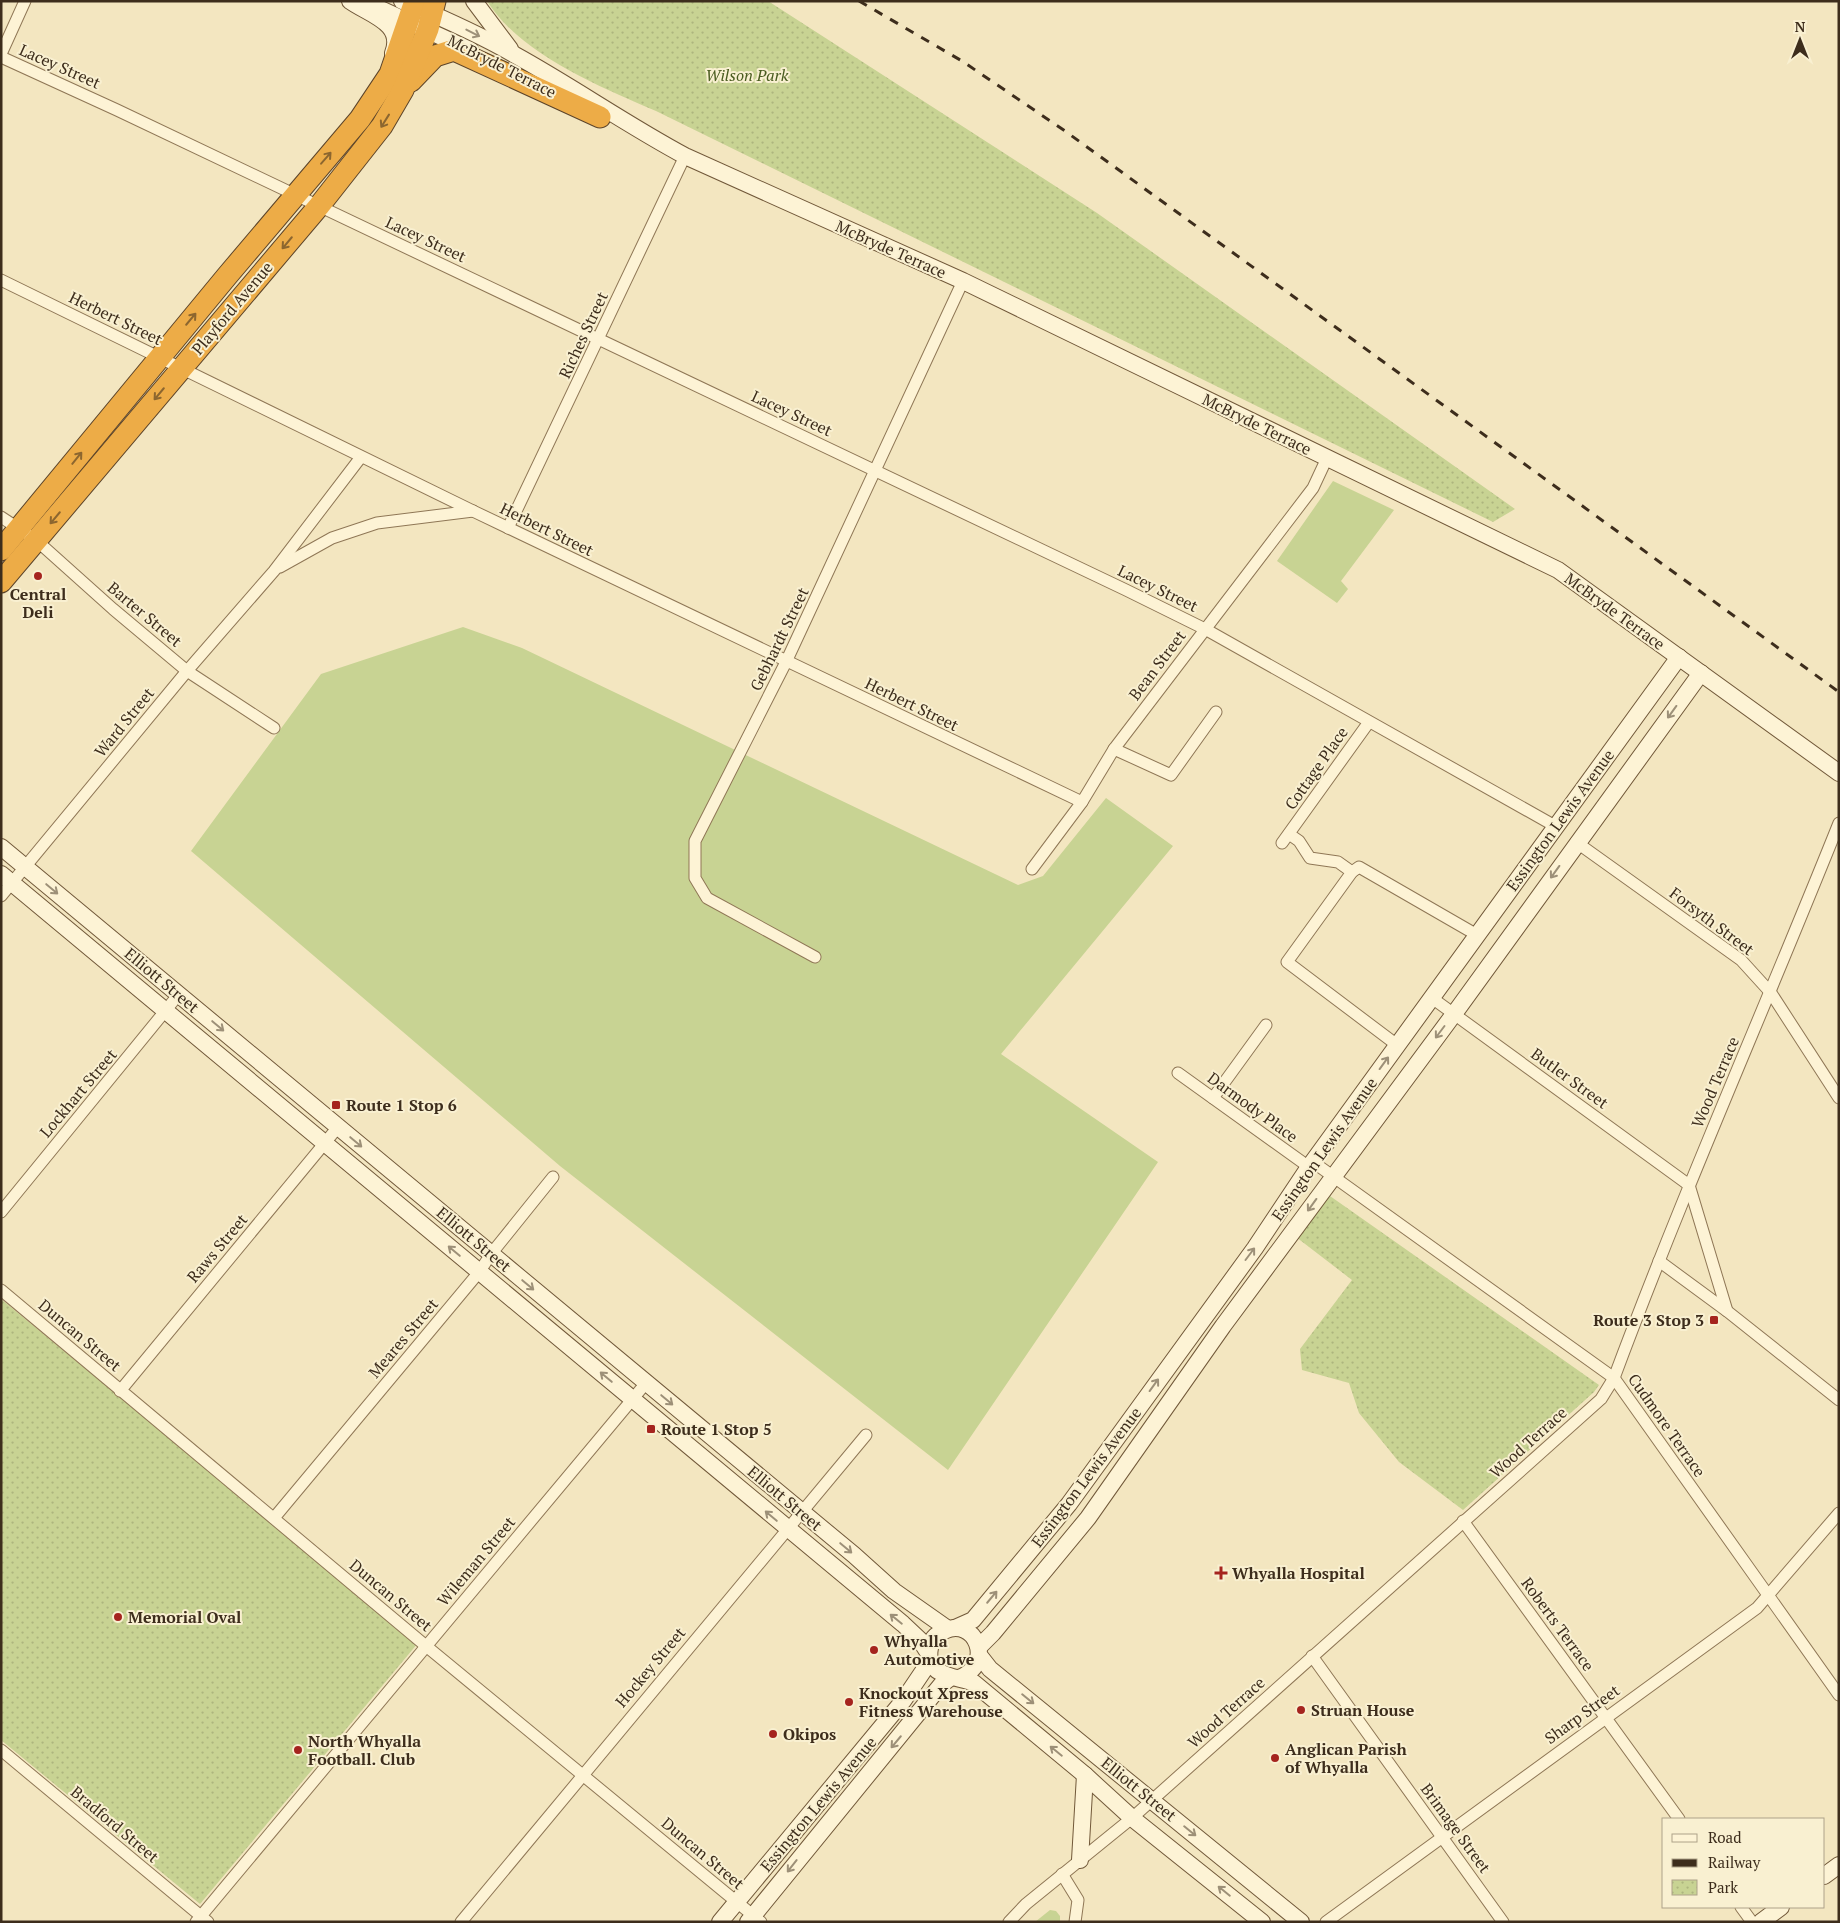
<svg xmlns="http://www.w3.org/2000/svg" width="1840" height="1923" font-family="'PT Serif',serif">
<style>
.grass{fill:#c8d393}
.park{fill:url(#park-dots)}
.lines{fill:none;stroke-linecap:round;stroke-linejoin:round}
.street-casing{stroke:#8f7756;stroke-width:13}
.secondary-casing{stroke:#715839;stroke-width:18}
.highway-casing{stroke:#5c442a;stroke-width:23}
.street{stroke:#fdf3d5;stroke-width:11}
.secondary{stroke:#fdf3d5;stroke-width:16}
.highway{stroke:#edac47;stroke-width:21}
.rail{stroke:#3d2d1c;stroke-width:3;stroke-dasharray:9 9;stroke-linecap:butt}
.oneway{stroke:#9d9078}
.oneway2{stroke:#8c662f}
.poi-dot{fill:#a5241e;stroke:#f9f0d1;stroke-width:2}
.labels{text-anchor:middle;stroke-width:4;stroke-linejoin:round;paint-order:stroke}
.street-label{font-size:16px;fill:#3d2d1c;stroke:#f9f0d1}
.park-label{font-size:16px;font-style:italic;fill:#4a5c20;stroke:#f9f0d1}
.poi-label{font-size:16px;font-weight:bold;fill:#3d2d1c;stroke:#f9f0d1;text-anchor:start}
</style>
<defs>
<pattern id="park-dots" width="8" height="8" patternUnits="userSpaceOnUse" patternTransform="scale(1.25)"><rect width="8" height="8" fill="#c8d393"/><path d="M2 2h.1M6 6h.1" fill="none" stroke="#adb57e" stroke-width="1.8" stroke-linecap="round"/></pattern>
</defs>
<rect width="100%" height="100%" fill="#f3e6c0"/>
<g class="grass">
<path d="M1333 481 1394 510 1341 581 1348 589 1337 603 1277 561Z"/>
<path d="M463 627 522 648 1018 885 1043 876 1106 798 1173 846 1001 1054 1158 1162 948 1470 560 1166 191 851 321 674Z"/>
<path d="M1050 1910 1056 1911 1060 1916V1922H1035Z"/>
</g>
<g class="park">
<path d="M487 1H768L1097 213 1515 509 1493 522 656 111C600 87 520 54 487 1Z"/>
<path d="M1330 1196 1599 1385 1594 1392 1463 1510 1399 1462 1359 1413 1349 1383 1302 1370 1300 1349 1352 1280 1296 1237Z"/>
<path d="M1 1299 418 1643 200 1904 1 1740Z"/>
</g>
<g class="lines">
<defs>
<g id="street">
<path d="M1 54 25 1"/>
<path d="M1 57 117 110 1126 590 1205 629 1555 826"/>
<path d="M1 280 473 511 1082 802"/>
<path d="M1 517 36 540 113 609 187 671 274 728"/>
<path d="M508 528 685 156"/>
<path d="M280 567 332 538 377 523 473 511"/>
<path d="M1114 749 1171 775 1216 712"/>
<path d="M1289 834 1299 841 1310 858 1338 862 1352 872"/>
<path d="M1576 842 1741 960 1771 993 1839 1098"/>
<path d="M1282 843 1369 722"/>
<path d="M1032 869 1082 802 1114 749 1313 488 1327 458"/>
<path d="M1 896 187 671 274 571 361 457"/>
<path d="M815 957 707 898 695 878V841L786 662 963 281"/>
<path d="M1432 998 1689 1185 1727 1311"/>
<path d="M1397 1045 1287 962 1352 872 1359 867 1477 935"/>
<path d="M1178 1073 1309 1167"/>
<path d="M1213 1098 1266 1025"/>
<path d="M1313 1162 1614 1378 1839 1695"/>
<path d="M1 1212 179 994"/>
<path d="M1659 1261 1727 1311 1839 1400"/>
<path d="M1 1290 426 1646 761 1922"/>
<path d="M120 1391 338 1127"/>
<path d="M274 1518 480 1271 491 1254 553 1177"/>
<path d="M1463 1521 1679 1819"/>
<path d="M1312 1656 1503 1922"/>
<path d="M1 1750 208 1922"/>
<path d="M1062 1874 1078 1900 1075 1922"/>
<path d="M1741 1907 1752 1922"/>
<path d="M196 1922 646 1383"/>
<path d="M461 1922 866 1435"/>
<path d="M1009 1922 1026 1904 1132 1818 1601 1399 1614 1378C1684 1190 1765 1008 1839 823"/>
<path d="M1326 1922 1757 1608 1839 1513"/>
</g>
<g id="secondary">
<path d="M350 1C368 14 405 23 393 53"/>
<path d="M363 1 470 50"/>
<path d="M402 1C440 17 479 34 515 55 573 87 627 125 685 156L963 281 1558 570 1839 773"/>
<path d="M474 1 510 49"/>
<path d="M1 847 854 1555 894 1591 948 1629"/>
<path d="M1 874 903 1624 920 1640 929 1654"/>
<path d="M955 1628 973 1620 1069 1504 1255 1248 1309 1167 1679 657"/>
<path d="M979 1647 993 1633 1088 1518 1223 1326 1454 1014 1701 673"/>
<path d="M979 1655 990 1669 1301 1922"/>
<path d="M959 1678C996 1664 975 1616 944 1631 936 1634 931 1640 930 1648 924 1677 956 1676 974 1683L1085 1775 1132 1818 1262 1922"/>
<path d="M1080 1860 1085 1775"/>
<path d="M1824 1876 1839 1865"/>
<path d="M720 1922 903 1701 930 1661"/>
<path d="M748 1922 941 1685 950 1678"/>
<path d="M1761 1922 1781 1907"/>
</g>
<g id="highway">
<path d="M411 81 435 56 454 50 600 117"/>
<path d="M1 550 227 276 360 119 390 74 415 1"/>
<path d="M1 582 319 206 382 126 403 90 428 29 435 1"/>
</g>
</defs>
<use href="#street" class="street-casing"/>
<use href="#secondary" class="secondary-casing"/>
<use href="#highway" class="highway-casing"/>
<use href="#street" class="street"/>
<use href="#secondary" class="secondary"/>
<use href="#highway" class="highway"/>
<path class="rail" d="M859 1 962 61 1065 131 1839 692"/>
</g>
<defs><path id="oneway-shaft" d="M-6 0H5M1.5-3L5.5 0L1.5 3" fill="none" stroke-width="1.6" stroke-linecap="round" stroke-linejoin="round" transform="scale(1.25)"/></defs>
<g class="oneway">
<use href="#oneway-shaft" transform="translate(473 33) rotate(27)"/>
<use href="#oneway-shaft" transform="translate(1672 712) rotate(126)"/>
<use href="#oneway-shaft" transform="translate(1555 872) rotate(126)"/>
<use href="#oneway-shaft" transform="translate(52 889) rotate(40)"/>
<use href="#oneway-shaft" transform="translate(218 1026) rotate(40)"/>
<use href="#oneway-shaft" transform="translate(1440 1032) rotate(127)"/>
<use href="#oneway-shaft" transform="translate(1384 1063) rotate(-54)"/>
<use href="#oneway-shaft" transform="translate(356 1142) rotate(40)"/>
<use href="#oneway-shaft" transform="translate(1312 1205) rotate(126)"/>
<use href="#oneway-shaft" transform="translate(454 1251) rotate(-140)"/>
<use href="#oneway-shaft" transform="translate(1250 1254) rotate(-53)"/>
<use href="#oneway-shaft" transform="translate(528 1285) rotate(40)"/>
<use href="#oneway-shaft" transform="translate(606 1377) rotate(-140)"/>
<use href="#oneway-shaft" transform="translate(1154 1385) rotate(-54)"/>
<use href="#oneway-shaft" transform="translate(667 1400) rotate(40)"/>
<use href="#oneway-shaft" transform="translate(771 1516) rotate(-140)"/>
<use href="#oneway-shaft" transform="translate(846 1548) rotate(40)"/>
<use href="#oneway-shaft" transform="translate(992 1597) rotate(-50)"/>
<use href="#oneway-shaft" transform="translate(896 1619) rotate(-141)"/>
<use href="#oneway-shaft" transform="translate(1028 1699) rotate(39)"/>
<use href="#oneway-shaft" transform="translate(896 1742) rotate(130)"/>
<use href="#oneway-shaft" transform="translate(1056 1751) rotate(-141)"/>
<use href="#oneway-shaft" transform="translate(1190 1831) rotate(39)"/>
<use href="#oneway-shaft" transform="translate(792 1866) rotate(128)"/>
<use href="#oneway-shaft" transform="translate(1224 1891) rotate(-141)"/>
</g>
<g class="oneway2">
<use href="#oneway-shaft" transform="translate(385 121) rotate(122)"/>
<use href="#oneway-shaft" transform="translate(326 158) rotate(-49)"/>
<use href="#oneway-shaft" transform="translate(287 243) rotate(130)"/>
<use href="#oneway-shaft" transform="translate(191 319) rotate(-50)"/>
<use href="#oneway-shaft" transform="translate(159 394) rotate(130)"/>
<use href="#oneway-shaft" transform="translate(77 458) rotate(-51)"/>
<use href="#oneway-shaft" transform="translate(55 518) rotate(130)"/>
</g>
<g class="poi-dot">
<circle cx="38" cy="576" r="5"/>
<rect x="331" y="1100" width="10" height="10" rx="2.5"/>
<rect x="1709" y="1315" width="10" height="10" rx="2.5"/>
<rect x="646" y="1424" width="10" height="10" rx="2.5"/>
<path d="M1218.5 1565.5h5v5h5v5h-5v5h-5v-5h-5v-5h5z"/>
<circle cx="118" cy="1617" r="5"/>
<circle cx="874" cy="1650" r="5"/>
<circle cx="849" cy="1702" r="5"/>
<circle cx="1301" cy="1710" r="5"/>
<circle cx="773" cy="1734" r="5"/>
<circle cx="298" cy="1750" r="5"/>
<circle cx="1275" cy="1758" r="5"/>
</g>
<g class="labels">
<g class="street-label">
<text transform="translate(60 66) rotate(24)" y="6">Lacey Street</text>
<text transform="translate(502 66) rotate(27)" y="6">McBryde Terrace</text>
<text transform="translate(426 239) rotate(25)" y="6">Lacey Street</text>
<text transform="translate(891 249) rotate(24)" y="6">McBryde Terrace</text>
<text transform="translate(232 308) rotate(-50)" y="6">Playford Avenue</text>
<text transform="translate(116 318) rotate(26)" y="6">Herbert Street</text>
<text transform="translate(583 335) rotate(-65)" y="6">Riches Street</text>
<text transform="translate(792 413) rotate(25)" y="6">Lacey Street</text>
<text transform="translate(1257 424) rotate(26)" y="6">McBryde Terrace</text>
<text transform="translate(547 529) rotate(26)" y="6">Herbert Street</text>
<text transform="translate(1158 588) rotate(26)" y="6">Lacey Street</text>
<text transform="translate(1615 611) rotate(36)" y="6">McBryde Terrace</text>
<text transform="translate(145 614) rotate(40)" y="6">Barter Street</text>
<text transform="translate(779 639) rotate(-64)" y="6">Gebhardt Street</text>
<text transform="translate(1157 665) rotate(-53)" y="6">Bean Street</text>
<text transform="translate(912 704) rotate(26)" y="6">Herbert Street</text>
<text transform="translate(124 722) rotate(-51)" y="6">Ward Street</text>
<text transform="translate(1316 768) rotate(-55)" y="6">Cottage Place</text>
<text transform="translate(1560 820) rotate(-54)" y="6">Essington Lewis Avenue</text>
<text transform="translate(1712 921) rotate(37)" y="6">Forsyth Street</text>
<text transform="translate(162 980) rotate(40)" y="6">Elliott Street</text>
<text transform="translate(1570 1078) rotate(36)" y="6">Butler Street</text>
<text transform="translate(1715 1082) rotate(-67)" y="6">Wood Terrace</text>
<text transform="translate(78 1093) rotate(-50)" y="6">Lockhart Street</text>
<text transform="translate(1253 1107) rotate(36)" y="6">Darmody Place</text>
<text transform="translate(1324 1149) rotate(-55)" y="6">Essington Lewis Avenue</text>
<text transform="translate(474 1239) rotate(40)" y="6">Elliott Street</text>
<text transform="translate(217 1248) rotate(-50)" y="6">Raws Street</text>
<text transform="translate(80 1335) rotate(40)" y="6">Duncan Street</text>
<text transform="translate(403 1338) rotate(-50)" y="6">Meares Street</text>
<text transform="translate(1667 1425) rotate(55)" y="6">Cudmore Terrace</text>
<text transform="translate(1528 1442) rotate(-42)" y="6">Wood Terrace</text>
<text transform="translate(1086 1477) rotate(-53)" y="6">Essington Lewis Avenue</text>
<text transform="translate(785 1498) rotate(40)" y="6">Elliott Street</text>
<text transform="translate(476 1561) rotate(-50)" y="6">Wileman Street</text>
<text transform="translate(391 1595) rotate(40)" y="6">Duncan Street</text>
<text transform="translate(1558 1624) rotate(54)" y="6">Roberts Terrace</text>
<text transform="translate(650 1667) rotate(-50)" y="6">Hockey Street</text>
<text transform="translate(1226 1712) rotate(-42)" y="6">Wood Terrace</text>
<text transform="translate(1582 1714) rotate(-36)" y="6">Sharp Street</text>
<text transform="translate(1139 1789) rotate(39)" y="6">Elliott Street</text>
<text transform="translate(818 1804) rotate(-50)" y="6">Essington Lewis Avenue</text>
<text transform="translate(115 1824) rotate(40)" y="6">Bradford Street</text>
<text transform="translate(1456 1828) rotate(54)" y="6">Brimage Street</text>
<text transform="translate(703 1853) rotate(40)" y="6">Duncan Street</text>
</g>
<g class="park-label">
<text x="747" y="81">Wilson Park</text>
</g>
<g class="poi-label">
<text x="38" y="600" text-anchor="middle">Central<tspan x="38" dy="18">Deli</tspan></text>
<text x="346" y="1111">Route 1 Stop 6</text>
<text x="1704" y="1326" text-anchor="end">Route 3 Stop 3</text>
<text x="661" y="1435">Route 1 Stop 5</text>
<text x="1232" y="1579">Whyalla Hospital</text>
<text x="128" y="1623">Memorial Oval</text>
<text x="884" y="1647">Whyalla<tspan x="884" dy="18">Automotive</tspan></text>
<text x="859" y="1699">Knockout Xpress<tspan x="859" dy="18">Fitness Warehouse</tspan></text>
<text x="1311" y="1716">Struan House</text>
<text x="783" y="1740">Okipos</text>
<text x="308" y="1747">North Whyalla<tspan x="308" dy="18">Football. Club</tspan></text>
<text x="1285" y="1755">Anglican Parish<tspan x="1285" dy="18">of Whyalla</tspan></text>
</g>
</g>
<rect width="1840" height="1923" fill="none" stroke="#3d2d1c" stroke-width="5"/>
<rect x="1662" y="1818" width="162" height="90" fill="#f9f0d1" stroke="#aea289"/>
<rect x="1672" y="1834" width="25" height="8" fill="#fdf3d5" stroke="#aea289"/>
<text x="1708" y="1843" font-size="15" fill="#3d2d1c">Road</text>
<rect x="1672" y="1859" width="25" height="8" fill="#3d2d1c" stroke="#aea289"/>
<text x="1708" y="1868" font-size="15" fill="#3d2d1c">Railway</text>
<rect x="1672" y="1880" width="25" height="15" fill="url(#park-dots)" stroke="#aea289"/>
<text x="1708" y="1893" font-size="15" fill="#3d2d1c">Park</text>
<g transform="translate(1800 40)" stroke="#f9f0d1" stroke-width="4" paint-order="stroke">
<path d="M0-4L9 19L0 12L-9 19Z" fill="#3d2d1c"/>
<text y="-8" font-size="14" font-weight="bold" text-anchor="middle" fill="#3d2d1c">N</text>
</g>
</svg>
